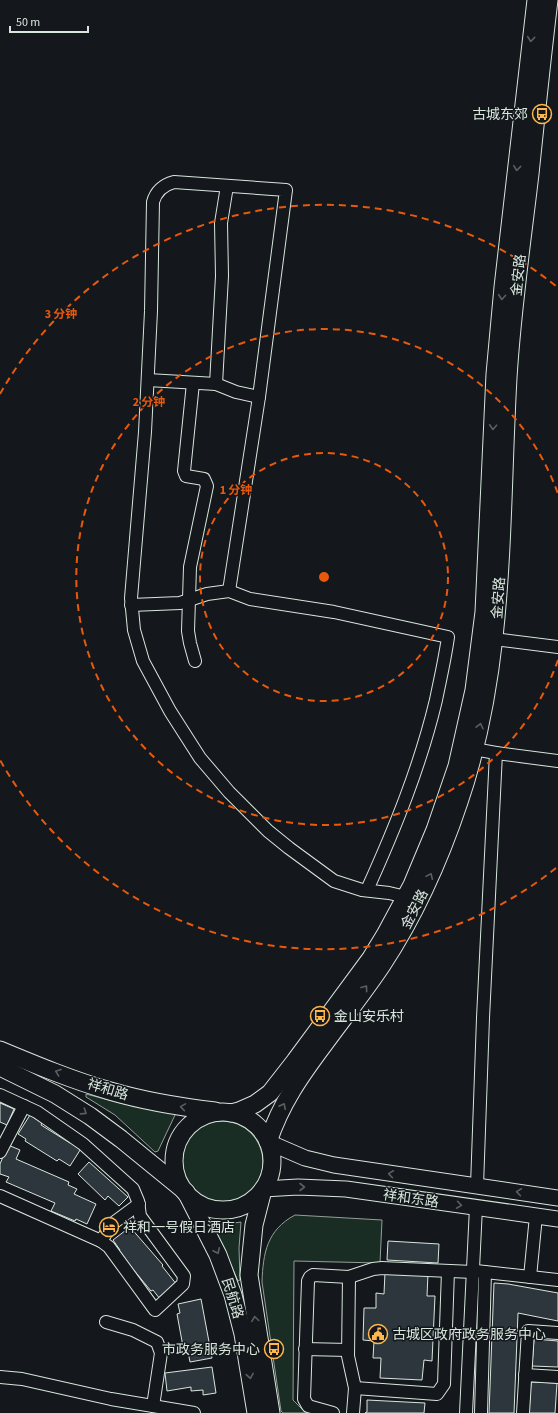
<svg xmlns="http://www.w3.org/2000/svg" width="558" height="1413" font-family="'Source Sans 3','Noto Sans SC',sans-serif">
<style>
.green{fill:#1a2d24;stroke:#939e99}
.building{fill:#2c363c;stroke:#d8e6dc}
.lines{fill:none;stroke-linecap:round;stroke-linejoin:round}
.minor-casing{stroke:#d8e6dc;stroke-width:14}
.major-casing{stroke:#d8e6dc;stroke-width:17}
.highway-casing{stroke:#d8e6dc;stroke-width:19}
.minor{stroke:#14181c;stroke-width:12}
.major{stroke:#14181c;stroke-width:15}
.highway{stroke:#14181c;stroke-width:17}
.oneway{stroke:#59605f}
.ring{fill:none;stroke:#e8590c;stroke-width:2;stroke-dasharray:7 5}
.labels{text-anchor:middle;stroke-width:3;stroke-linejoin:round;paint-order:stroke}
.poi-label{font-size:14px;fill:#d8e6dc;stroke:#14181c;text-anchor:start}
.street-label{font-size:14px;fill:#d8e6dc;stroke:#14181c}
.centre{fill:#e8590c;stroke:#14181c;stroke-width:2}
.ring-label{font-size:12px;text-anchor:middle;font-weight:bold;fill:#e8590c;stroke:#14181c;stroke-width:3;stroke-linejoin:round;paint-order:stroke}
</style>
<rect width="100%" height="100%" fill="#14181c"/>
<g class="green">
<path d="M86 1094 124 1104 173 1113 175 1115 158 1151 155 1152 115 1115 86 1097Z"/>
<circle cx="222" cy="1162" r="41"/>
<path d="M295 1215 382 1220 380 1263 294 1261 293 1400 304 1411 313 1413H283L281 1411 262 1282C263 1253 267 1230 295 1215Z"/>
<path d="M241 1222 239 1248 240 1280 238 1281 225 1251 212 1228 213 1226Z"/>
</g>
<g class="building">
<path d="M0 1103 14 1109 7 1125 0 1122Z"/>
<path d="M30 1115 42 1123 41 1125 70 1143 71 1141 82 1147 70 1166 59 1159 57 1161 25 1141 26 1139 18 1134Z"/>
<path d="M8 1145 20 1150 16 1159 69 1182 68 1185 77 1189 74 1194 96 1204 87 1224 76 1219 75 1221 51 1211 55 1203 6 1182 9 1177 0 1174V1164Z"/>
<path d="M89 1162 128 1197 119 1206 108 1196 105 1200 78 1174Z"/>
<path d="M130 1227 163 1265 162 1266 177 1285 160 1299 153 1290 151 1291 118 1251 120 1250 113 1240Z"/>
<path d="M388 1241 439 1244 438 1263 387 1260Z"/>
<path d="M385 1272 428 1274 427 1296H435L432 1361 424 1360 422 1380 380 1378 381 1358H373L374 1341 363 1340 364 1308H376V1293L384 1294Z"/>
<path d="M494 1283 508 1284 558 1293V1321L518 1313 514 1413H489Z"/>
<path d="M201 1299 212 1358 190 1362 188 1352H184L177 1314 180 1313 178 1304Z"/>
<path d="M534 1339 558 1341V1367L532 1366Z"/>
<path d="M212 1367 216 1393 203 1395V1390L191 1391V1387L167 1391 165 1373Z"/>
<path d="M531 1382 557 1383 555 1413H529Z"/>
<path d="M367 1400 425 1403 424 1413H365L367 1412Z"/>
</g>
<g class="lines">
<defs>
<g id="minor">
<path d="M148 380 216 384 236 392 259 397"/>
<path d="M193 383 184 471 186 476 204 479 207 486 190 567 188 631 190 643 195 661"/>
<path d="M216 384 222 276 221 223 227 186"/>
<path d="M229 591 259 397 286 190 174 182C163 185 156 191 153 202L151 311 145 432 131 598 134 630 143 661 170 711 200 758 229 792 268 831 289 848 334 881 362 890 389 893 406 897"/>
<path d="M131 605 180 603 207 594 229 591 250 599 334 612 448 637C445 659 440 680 436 700 420 767 395 828 367 890"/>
<path d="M494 639 558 647"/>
<path d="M474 749 496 753 483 1018 477 1186"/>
<path d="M496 753 558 761"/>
<path d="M0 1095 37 1112 83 1144 133 1189 138 1201 140 1216 184 1276 183 1284 155 1310 109 1247 101 1241 0 1196"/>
<path d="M0 1152 24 1106"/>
<path d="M101 1241 112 1224 139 1204"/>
<path d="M476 1271 558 1280"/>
<path d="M349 1277 348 1356 355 1388 353 1413"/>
<path d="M530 1277 536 1216"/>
<path d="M106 1322 133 1330 157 1342 161 1353 153 1406"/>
<path d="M305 1349 348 1350"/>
<path d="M525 1375 558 1377"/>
<path d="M0 1377 22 1379 111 1399 194 1413"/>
<path d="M355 1388 437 1394 444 1384 448 1271"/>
<path d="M333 1413 308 1406 304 1399 308 1281 310 1277 313 1275 349 1277 373 1269 382 1268 473 1272"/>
<path d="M466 1413 476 1207"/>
<path d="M481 1413 485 1272"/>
<path d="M523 1413 528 1331 558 1333"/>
</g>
<g id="major">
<path d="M268 1142 305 1158 334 1165 558 1198"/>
<path d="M263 1189 298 1187 346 1189 558 1219"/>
</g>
<g id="highway">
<path d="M0 1050C36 1065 72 1080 110 1091 144 1101 180 1107 215 1111"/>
<path d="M0 1067 55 1094 90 1116 121 1139 186 1192 218 1255 233 1295 243 1334 256 1413"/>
<circle cx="223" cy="1161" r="49"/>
<path d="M231 1113 239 1111 255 1104 270 1093 295 1061 371 958 385 935 412 885 435 830 457 766 474 690 484 612 495 374 503 287 536 0"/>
<path d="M268 1142C281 1103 301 1075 325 1043 344 1017 364 992 382 965 415 915 440 859 459 802 506 665 500 521 508 378 512 310 522 242 530 174 536 116 542 58 549 0"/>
<path d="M263 1190 254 1225 249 1275 271 1413"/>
</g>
</defs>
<use href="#minor" class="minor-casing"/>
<use href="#major" class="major-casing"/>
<use href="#highway" class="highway-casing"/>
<use href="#minor" class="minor"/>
<use href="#major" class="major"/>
<use href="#highway" class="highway"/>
</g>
<defs><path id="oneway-chevron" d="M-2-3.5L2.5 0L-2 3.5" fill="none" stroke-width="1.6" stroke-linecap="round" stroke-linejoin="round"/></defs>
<g class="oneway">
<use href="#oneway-chevron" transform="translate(531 39) rotate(96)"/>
<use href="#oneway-chevron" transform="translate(517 168) rotate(96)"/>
<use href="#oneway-chevron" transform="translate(502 297) rotate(95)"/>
<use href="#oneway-chevron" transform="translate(493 427) rotate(93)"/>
<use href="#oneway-chevron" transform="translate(480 726) rotate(-77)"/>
<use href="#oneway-chevron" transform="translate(430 876) rotate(-66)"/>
<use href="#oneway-chevron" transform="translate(365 988) rotate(-54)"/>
<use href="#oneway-chevron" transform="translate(58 1072) rotate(-160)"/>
<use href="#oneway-chevron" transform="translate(283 1106) rotate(-64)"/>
<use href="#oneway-chevron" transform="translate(183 1107) rotate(-171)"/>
<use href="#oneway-chevron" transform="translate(84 1112) rotate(33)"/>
<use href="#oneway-chevron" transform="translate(391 1174) rotate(-172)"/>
<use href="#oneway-chevron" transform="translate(302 1187)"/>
<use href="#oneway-chevron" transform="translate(519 1192) rotate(-172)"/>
<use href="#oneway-chevron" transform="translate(459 1205) rotate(8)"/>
<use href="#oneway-chevron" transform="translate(217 1251) rotate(65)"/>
<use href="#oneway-chevron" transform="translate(255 1319) rotate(-98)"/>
<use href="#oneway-chevron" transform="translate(250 1376) rotate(80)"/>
</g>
<g class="ring">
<circle cx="324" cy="577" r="124"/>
<path d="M558 660A248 248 0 1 1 558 494"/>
<path d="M556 868A372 372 0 0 1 0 760M0 394A372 372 0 0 1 556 286"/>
</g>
<defs>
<symbol id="bus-ring" viewBox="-11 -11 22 22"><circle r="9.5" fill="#14181c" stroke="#ffb74d" stroke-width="1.5"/><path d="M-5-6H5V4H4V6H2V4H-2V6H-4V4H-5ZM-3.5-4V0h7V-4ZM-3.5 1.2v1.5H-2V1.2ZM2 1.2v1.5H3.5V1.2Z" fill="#ffb74d"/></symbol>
<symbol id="hotel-ring" viewBox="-11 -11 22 22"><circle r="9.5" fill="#14181c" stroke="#ffb74d" stroke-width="1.5"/><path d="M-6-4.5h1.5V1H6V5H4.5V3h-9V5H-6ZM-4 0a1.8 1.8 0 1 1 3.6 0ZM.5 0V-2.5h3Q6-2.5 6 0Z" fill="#ffb74d"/></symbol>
<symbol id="civic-ring" viewBox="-11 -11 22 22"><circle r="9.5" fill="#14181c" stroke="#ffb74d" stroke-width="1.5"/><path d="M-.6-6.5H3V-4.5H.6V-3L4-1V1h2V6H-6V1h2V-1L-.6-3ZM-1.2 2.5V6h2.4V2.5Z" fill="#ffb74d"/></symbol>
</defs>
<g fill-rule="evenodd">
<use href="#bus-ring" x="531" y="103" width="22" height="22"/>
<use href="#bus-ring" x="309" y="1005" width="22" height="22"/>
<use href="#hotel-ring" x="98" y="1216" width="22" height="22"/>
<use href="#civic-ring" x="367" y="1323" width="22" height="22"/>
<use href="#bus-ring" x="263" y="1338" width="22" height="22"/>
</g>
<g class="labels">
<g class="poi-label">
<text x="528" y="119" text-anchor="end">古城东郊</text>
<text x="334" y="1021">金山安乐村</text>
<text x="123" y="1232">祥和一号假日酒店</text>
<text x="392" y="1339">古城区政府政务服务中心</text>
<text x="260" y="1354" text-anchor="end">市政务服务中心</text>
</g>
<g class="street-label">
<text transform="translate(518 275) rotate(-84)" y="5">金安路</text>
<text transform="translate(498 598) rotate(-86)" y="5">金安路</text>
<text transform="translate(414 909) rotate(-63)" y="5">金安路</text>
<text transform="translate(108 1089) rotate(17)" y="5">祥和路</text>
<text transform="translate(411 1198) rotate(8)" y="5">祥和东路</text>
<text transform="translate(233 1298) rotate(73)" y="5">民航路</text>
</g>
</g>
<circle cx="324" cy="577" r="6" class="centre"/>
<g class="ring-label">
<text x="61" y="318">3 分钟</text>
<text x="149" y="406">2 分钟</text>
<text x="236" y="494">1 分钟</text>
</g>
<path d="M10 26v6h78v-6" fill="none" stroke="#d8e6dc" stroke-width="2"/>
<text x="16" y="26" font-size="12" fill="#d8e6dc" stroke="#14181c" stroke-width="3" paint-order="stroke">50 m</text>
</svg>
